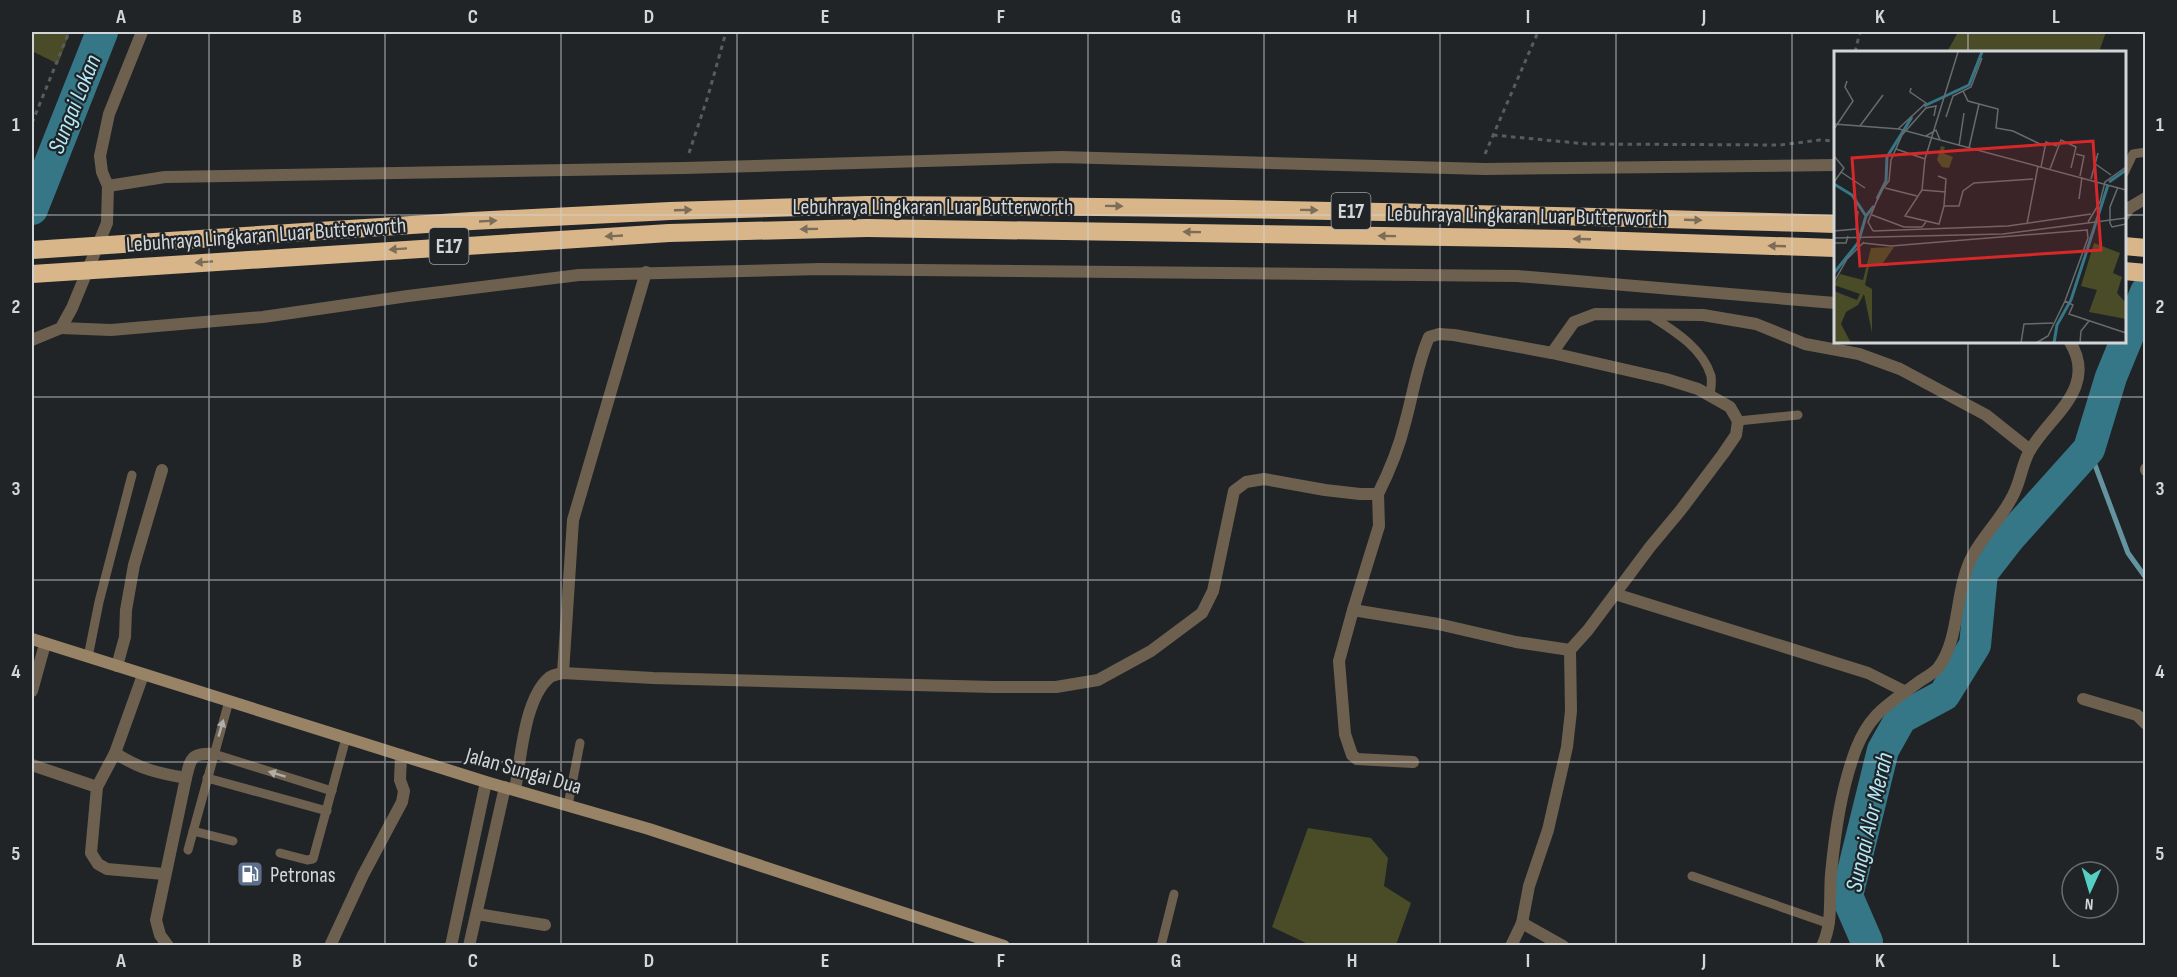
<svg xmlns="http://www.w3.org/2000/svg" width="2177" height="977" font-family="'Sofia Sans Condensed',sans-serif">
<style>
.green{fill:#494c27}
.lines{fill:none;stroke-linecap:round;stroke-linejoin:round}
.stream{stroke:#64949f;stroke-width:5}
.river{stroke:#357787;stroke-width:32}
.path{stroke:#585c5e;stroke-width:3;stroke-dasharray:4.5 4.5;stroke-linecap:butt}
.lane{stroke:#6e604f;stroke-width:9}
.street{stroke:#6e604f;stroke-width:12}
.secondary{stroke:#998367;stroke-width:12}
.highway{stroke:#d9b68a;stroke-width:18}
.highway-bridge{stroke:#d9b68a;stroke-width:18}
.oneway{fill:#7c6d58}
.oneway2{fill:#b0ada8}
.grid{fill:none;stroke:#d3d6d8;stroke-width:1.5;stroke-opacity:0.55}
.labels{text-anchor:middle;stroke-width:4.5;stroke-linejoin:round;paint-order:stroke}
.shield{fill:#202427;stroke:#9da1a3;stroke-width:1.5}
.shield-label{font-size:21px;font-weight:bold;fill:#d3d6d8}
.street-label{font-size:22px;fill:#d3d6d8;stroke:#202427}
.poi-label{font-size:22px;fill:#d3d6d8;stroke:#202427;text-anchor:start}
.water-label{font-size:24px;font-style:italic;fill:#b2eaf9;stroke:#202427}
.inset-river{fill:none;stroke:#357787;stroke-width:3}
.inset-road{fill:none;stroke:#686b6e;stroke-width:1.5}
.view{fill:#d62828;fill-opacity:0.15;stroke:#d62828;stroke-width:3}
.inset-edge{fill:none;stroke:#d3d6d8;stroke-width:3}
.neatline{fill:none;stroke:#d3d6d8;stroke-width:2}
.grid-label{font-size:20px;text-anchor:middle;font-weight:bold;fill:#d3d6d8}
</style>
<rect width="100%" height="100%" fill="#202427"/>
<g class="green">
<path d="M32 32H70L58 64 32 51Z"/>
<path d="M1958 32H2106L2099 52H1947Z"/>
<path d="M1308 828 1371 838 1388 858 1384 886 1411 903 1396 945H1310L1272 927Z"/>
</g>
<g class="lines">
<path class="stream" d="M2089 449 2128 553 2146 578"/>
<g class="river">
<path d="M32 209 102 32"/>
<path d="M1867 946V942L1847 896 1883 750 1901 718 1944 695 1975 645 1982 573 2010 537 2089 449 2111 377 2146 292"/>
</g>
<g class="path">
<path d="M1855 52 1860 32"/>
<path d="M32 123 69 32"/>
<path d="M1493 135 1587 144 1780 145 1820 140 1835 141"/>
<path d="M689 153 708 96 726 32"/>
<path d="M1485 154 1538 32"/>
</g>
<g class="lane">
<path d="M2124 173 2133 154 2146 152"/>
<path d="M1651 316C1673 330 1703 348 1711 376 1712 382 1711 389 1710 395"/>
<path d="M1738 421 1798 415"/>
<path d="M88 657 99 602 132 475"/>
<path d="M214 754 332 791"/>
<path d="M207 778 327 811"/>
<path d="M568 805 580 743"/>
<path d="M193 831 233 841"/>
<path d="M188 850 229 701"/>
<path d="M280 853 307 860 313 859 346 738"/>
<path d="M1692 876 1830 924"/>
<path d="M1161 946 1174 894"/>
</g>
<g class="street">
<path d="M108 186 165 177 684 168 1062 157 1485 169 1835 165"/>
<path d="M2124 215 2129 208 2146 198"/>
<path d="M61 328 111 330 263 317 408 296 579 275 821 269 1517 276 1835 303"/>
<path d="M32 340 61 328 72 308 107 223 108 186 102 172 100 156 109 114 142 32"/>
<path d="M1552 353 1574 322 1595 314 1703 315 1756 324 1805 344 1859 354 1900 369 1986 415 2030 450"/>
<path d="M2146 469V470"/>
<path d="M1378 494 1379 526 1353 610 1339 661 1345 734 1352 755 1357 759 1413 762"/>
<path d="M1615 594 1868 673 1906 692"/>
<path d="M1353 610 1438 624 1516 642 1570 650"/>
<path d="M117 666 125 637 126 610 134 565 162 470"/>
<path d="M563 673 573 520 646 272"/>
<path d="M143 675 115 753 97 787 91 853 98 864 107 869 164 874"/>
<path d="M32 691 45 644"/>
<path d="M2083 699 2137 715 2146 724"/>
<path d="M115 753C140 769 157 773 186 778"/>
<path d="M32 765 97 787"/>
<path d="M515 790C521 759 524 698 550 677 553 675 559 674 563 673L653 678 993 687H1056L1098 680 1151 651 1202 613 1213 591 1234 491 1246 482 1264 479 1325 490 1360 494H1378C1389 472 1399 448 1405 423 1413 395 1417 364 1429 337L1439 334 1454 335 1552 353 1666 379 1698 389 1730 407 1738 421 1736 435 1723 454 1680 511 1650 547 1588 630 1570 650 1571 711 1567 747 1548 830 1529 886 1522 923 1511 946"/>
<path d="M477 914 545 925"/>
<path d="M1522 923 1563 946"/>
<path d="M168 946 160 935 156 920 186 778C191 757 191 753 214 754"/>
<path d="M330 946 363 875 402 802 404 791 400 780 401 755"/>
<path d="M451 946 486 782"/>
<path d="M469 946 505 787"/>
<path d="M1822 946C1833 924 1829 898 1831 874 1835 832 1841 789 1856 749 1871 711 1890 704 1920 681 1926 677 1934 673 1938 668 1961 638 1954 589 1973 555 1985 533 2005 515 2015 491 2021 478 2022 465 2029 452 2048 417 2099 389 2070 342"/>
</g>
<path class="secondary" d="M32 639 486 782 649 829 1004 946"/>
<g class="highway">
<path d="M867 205C1190 206 1512 214 1835 224"/>
<path d="M867 228 1566 239 1835 248"/>
<path d="M2124 246 2146 248"/>
<path d="M2124 271 2146 273"/>
</g>
<g class="highway-bridge">
<path d="M32 250 472 221 670 211 867 205"/>
<path d="M32 274 669 233 867 228"/>
</g>
</g>
<defs><path id="oneway-solid" d="M-6-.8H1V-3.2L6.5 0L1 3.2V.8H-6Z" transform="scale(1.5)"/></defs>
<g class="oneway">
<use href="#oneway-solid" transform="translate(1114 206) rotate(1)"/>
<use href="#oneway-solid" transform="translate(683 210) rotate(-2)"/>
<use href="#oneway-solid" transform="translate(1309 210) rotate(1)"/>
<use href="#oneway-solid" transform="translate(1693 220) rotate(2)"/>
<use href="#oneway-solid" transform="translate(488 221) rotate(-3)"/>
<use href="#oneway-solid" transform="translate(809 229) rotate(179)"/>
<use href="#oneway-solid" transform="translate(1192 232) rotate(-179)"/>
<use href="#oneway-solid" transform="translate(614 236) rotate(177)"/>
<use href="#oneway-solid" transform="translate(1387 236) rotate(-179)"/>
<use href="#oneway-solid" transform="translate(1582 239) rotate(-178)"/>
<use href="#oneway-solid" transform="translate(1777 246) rotate(-178)"/>
<use href="#oneway-solid" transform="translate(398 249) rotate(176)"/>
<use href="#oneway-solid" transform="translate(204 262) rotate(176)"/>
</g>
<g class="oneway2">
<use href="#oneway-solid" transform="translate(221 728) rotate(-74)"/>
<use href="#oneway-solid" transform="translate(277 774) rotate(-163)"/>
</g>
<path class="grid" d="M209 32V946M385 32V946M561 32V946M737 32V946M913 32V946M1088 32V946M1264 32V946M1440 32V946M1616 32V946M1792 32V946M1968 32V52M32 215H1835M2124 215H2146M1968 342V946M32 397H2146M32 580H2146M32 762H2146"/>
<defs>
<symbol id="fuel-square" viewBox="-11 -11 22 22"><rect x="-9" y="-9" width="18" height="18" rx="4" fill="#5c6f8a" stroke="#202427"/><path d="M-5.5-6h7V0h2V4h1.3V-2.5L3-4.5l.8-.8L6-3V5H2.5V1h-1V6h-7ZM-4.2-4.7v3.2H.2V-4.7Z" fill="#fff"/></symbol>
</defs>
<g fill-rule="evenodd">
<use href="#fuel-square" x="235" y="859" width="30" height="30"/>
</g>
<g class="labels">
<g class="shield">
<rect x="1331.5" y="193" width="39" height="36" rx="4.5"/>
<rect x="429.5" y="228" width="39" height="36" rx="4.5"/>
</g>
<g class="shield-label">
<text x="1351" y="218">E17</text>
<text x="449" y="253">E17</text>
</g>
<g class="street-label">
<text x="933" y="214">Lebuhraya Lingkaran Luar Butterworth</text>
<text transform="translate(1527 215) rotate(1)" y="8">Lebuhraya Lingkaran Luar Butterworth</text>
<text transform="translate(266 234) rotate(-4)" y="8">Lebuhraya Lingkaran Luar Butterworth</text>
<text transform="translate(524 770) rotate(16)" y="8">Jalan Sungai Dua</text>
</g>
<g class="poi-label">
<text x="270" y="882">Petronas</text>
</g>
<g class="water-label">
<text transform="translate(74 104) rotate(-68)" y="8">Sungai Lokan</text>
<text transform="translate(1869 822) rotate(-77)" y="8">Sungai Alor Merah</text>
</g>
</g>
<g transform="translate(1834 51)">
<rect width="292" height="292" fill="#202427"/>
<path d="M107 95 111 96 109 102 119 106 115 117 108 116 103 109ZM260 192 286 202 279 222 288 226 283 242 292 252V268L255 261 263 239 247 235ZM60 196 49 212 55 215H35L31 234 38 238V282L30 243 24 254 12 261 7 273 17 292H0V240L23 249 26 243 0 234 6 223 29 229 37 197Z" fill="#494c27"/>
<path class="inset-river" d="M90 55 135 34 148 1M275 131 292 119M0 133 18 144 32 165M43 148 52 130 53 106 78 66M0 222 24 192 32 165 40 155M220 292 223 274 237 249 274 134"/>
<path class="inset-road" d="M124 1 91 108 88 139 71 165 105 173 110 155H125L129 140 140 132 199 128M129 40 134 50 164 58 162 77 179 80 210 95M112 66 119 45 137 36 148 7M0 73 65 78 292 139M26 75 49 44M0 78 19 50 11 36 13 30M64 78 92 52 76 41 77 37M92 85 102 79 106 89M125 95 130 62M135 97 145 53M62 98 91 108M242 103 250 105 246 125M0 105 10 117 0 131M260 112 277 124M207 116 212 91 223 95M216 118 227 89 242 96 237 117M7 121 31 137M104 125 112 128 110 155M257 128 264 102M284 136 276 156V172L278 176 292 173M51 137 83 145M88 139 112 141M245 148 248 126M38 164 70 176H88L92 171M254 171 266 151 271 131 292 116M193 173 204 115M0 180 22 178 24 160M39 180 174 175 257 163M39 180 34 171 47 140 55 130 57 109 68 84 92 57 102 55 100 65M0 187 169 183 292 167M0 192H12L14 185M29 192 57 195 253 179M0 231 13 208 30 191M231 250 239 254 235 263 292 282M187 292 190 273 219 272M202 292 214 285 231 250 254 187 253 178M246 292 247 280 255 270"/>
<path class="view" d="M259 90 267 199 26 215 18 107Z"/>
<rect width="292" height="292" class="inset-edge"/>
</g>
<rect width="2177" height="977" fill="none" stroke="#202427" stroke-width="66"/>
<g transform="translate(2090 890) rotate(184)"><circle r="28" fill="#202427" stroke="#686b6e" stroke-width="1.5"/>
<path d="M0-4.5L10 22L0 15L-10 22Z" fill="#56cec2"/>
<text y="-9" font-size="16" font-weight="bold" text-anchor="middle" fill="#d3d6d8">N</text>
</g>
<rect x="33" y="33" width="2111" height="911" class="neatline"/>
<g class="grid-label">
<text x="121" y="23">A</text>
<text x="297" y="23">B</text>
<text x="473" y="23">C</text>
<text x="649" y="23">D</text>
<text x="825" y="23">E</text>
<text x="1001" y="23">F</text>
<text x="1176" y="23">G</text>
<text x="1352" y="23">H</text>
<text x="1528" y="23">I</text>
<text x="1704" y="23">J</text>
<text x="1880" y="23">K</text>
<text x="2056" y="23">L</text>
<text x="16" y="131">1</text>
<text x="2160" y="131">1</text>
<text x="16" y="313">2</text>
<text x="2160" y="313">2</text>
<text x="16" y="495">3</text>
<text x="2160" y="495">3</text>
<text x="16" y="678">4</text>
<text x="2160" y="678">4</text>
<text x="16" y="860">5</text>
<text x="2160" y="860">5</text>
<text x="121" y="967">A</text>
<text x="297" y="967">B</text>
<text x="473" y="967">C</text>
<text x="649" y="967">D</text>
<text x="825" y="967">E</text>
<text x="1001" y="967">F</text>
<text x="1176" y="967">G</text>
<text x="1352" y="967">H</text>
<text x="1528" y="967">I</text>
<text x="1704" y="967">J</text>
<text x="1880" y="967">K</text>
<text x="2056" y="967">L</text>
</g>
</svg>
